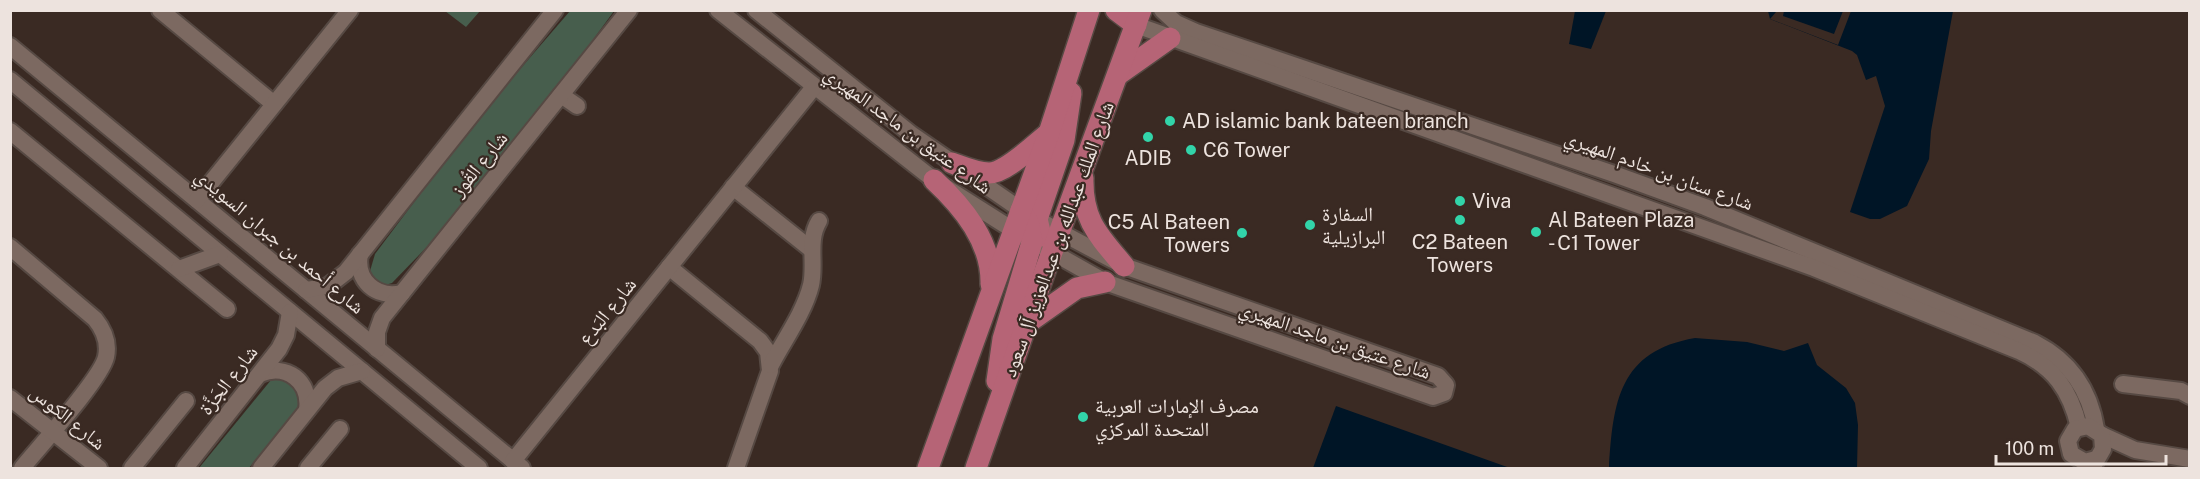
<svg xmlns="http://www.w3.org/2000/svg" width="2200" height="479" font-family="'Public Sans','Noto Naskh Arabic',sans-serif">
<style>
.green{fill:#475e4d}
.water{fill:#001526}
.pier{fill:#3a2a23}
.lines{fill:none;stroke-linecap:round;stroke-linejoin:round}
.minor-casing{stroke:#564943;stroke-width:20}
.major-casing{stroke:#564943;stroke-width:24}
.minor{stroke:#7c6961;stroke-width:16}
.major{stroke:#b66476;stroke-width:21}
.poi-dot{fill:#32d4a9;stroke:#3a2a23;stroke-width:2}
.labels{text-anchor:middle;stroke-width:4.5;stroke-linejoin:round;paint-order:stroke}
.poi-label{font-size:20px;fill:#ede3de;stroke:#3a2a23;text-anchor:start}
.street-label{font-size:20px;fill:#ede3de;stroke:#3a2a23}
</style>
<rect width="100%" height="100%" fill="#3a2a23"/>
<g class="green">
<path d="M445 11H480L466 27Z"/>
<path d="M570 11H614L537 117 453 220 392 283 382 286 374 280 370 271 375 254 472 125Z"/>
<path d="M289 375 302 403 249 468H199L271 380Z"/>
</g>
<g class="water">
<path d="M1575 11H1606L1591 49 1569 44Z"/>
<path d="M1768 11H1953L1931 131 1929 159 1907 206 1880 219H1870L1850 212 1885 106 1876 76 1866 80 1857 55 1852 51 1770 19Z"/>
<path d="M1695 338 1747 342 1784 351 1808 343 1817 365 1846 388 1855 403 1858 425 1857 468H1609C1613 402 1619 351 1695 338Z"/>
<path d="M1336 406 1510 468H1313Z"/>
</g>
<path class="pier" d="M1774 11H1784L1783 16 1834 34 1843 11H1851L1838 45 1770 19 1776 12Z"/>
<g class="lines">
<defs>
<g id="minor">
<path d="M160 10 274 104"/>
<path d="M718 10 934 180 1013 230 1105 282 1433 397 1444 393 1446 385 1438 376 1124 266 1060 232 1021 210 911 134 756 10"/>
<path d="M1162 10 1176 23 1196 32 1614 174 1705 207 2035 343C2070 361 2090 390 2096 429"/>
<path d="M1136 25 1814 268 2019 351C2054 367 2070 390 2079 427"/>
<path d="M10 46 522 468"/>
<path d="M10 80 479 468"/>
<path d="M561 95 577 106"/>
<path d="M10 131 227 309"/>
<path d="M733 187 812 250"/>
<path d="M197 200 350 10"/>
<path d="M10 247 95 319C104 330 109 343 106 357 101 379 39 447 22 468"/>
<path d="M360 254C355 280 376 299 402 293"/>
<path d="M669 267 760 341 768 352 770 371 736 468"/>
<path d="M179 269 220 254"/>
<path d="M306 290 328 286 346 272 555 10"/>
<path d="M377 349V332L382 318 629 10"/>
<path d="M771 365C784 340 804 313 811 285 816 263 807 241 819 221"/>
<path d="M260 374C286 363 311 381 307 410"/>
<path d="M2123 384 2181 391 2190 396"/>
<path d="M10 398 99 468"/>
<path d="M2102 435 2135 450 2190 459"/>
<path d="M513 461 814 87"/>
<path d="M132 468 186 401"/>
<path d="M185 468 279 349 286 335 290 312"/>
<path d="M261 468 325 388 338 378 362 371"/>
<path d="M308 468 340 429"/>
<path d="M2092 468 2103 449 2102 435 2088 426 2075 429 2068 441 2071 454 2085 462 2096 459"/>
</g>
<g id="major">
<path d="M1116 10 1136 25"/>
<path d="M1119 74 1170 38"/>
<path d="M952 163C963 167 977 173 989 173 1006 173 1035 144 1049 133"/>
<path d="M1083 178C1082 220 1098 235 1124 266"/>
<path d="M934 180C963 207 992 242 991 284"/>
<path d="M1041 236 1037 219 1064 140 1071 93"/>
<path d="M1026 324 1077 288 1105 282"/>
<path d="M997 381 1003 339 1032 242 1029 225 1021 210"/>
<path d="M928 468 1049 133 1089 10"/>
<path d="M976 468 1045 271 1141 10"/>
</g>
</defs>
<use href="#minor" class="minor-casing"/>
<use href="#major" class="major-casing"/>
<use href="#minor" class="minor"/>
<use href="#major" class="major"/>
</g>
<g class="poi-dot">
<circle cx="1170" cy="121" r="6"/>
<circle cx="1148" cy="137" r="6"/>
<circle cx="1191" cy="150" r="6"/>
<circle cx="1460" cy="201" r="6"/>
<circle cx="1460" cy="220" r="6"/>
<circle cx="1310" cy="225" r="6"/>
<circle cx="1536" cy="232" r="6"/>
<circle cx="1242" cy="233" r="6"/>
<circle cx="1083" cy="417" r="6"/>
</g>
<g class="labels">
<g class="poi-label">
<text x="1182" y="128">AD islamic bank bateen branch</text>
<text x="1203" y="157">C6 Tower</text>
<text x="1148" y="165" text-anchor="middle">ADIB</text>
<text x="1472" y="208">Viva</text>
<text x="1322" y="221">السفارة<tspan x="1322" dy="23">البرازيلية</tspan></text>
<text x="1548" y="227">Al Bateen Plaza<tspan x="1548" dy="23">- C1 Tower</tspan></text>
<text x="1230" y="229" text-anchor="end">C5 Al Bateen<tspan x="1230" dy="23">Towers</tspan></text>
<text x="1460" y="249" text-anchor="middle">C2 Bateen<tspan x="1460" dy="23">Towers</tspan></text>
<text x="1095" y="413">مصرف الإمارات العربية<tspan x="1095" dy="23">المتحدة المركزي</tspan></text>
</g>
<g class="street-label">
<text transform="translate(908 130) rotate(36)" y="7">شارع عتيق بن ماجد المهيري</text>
<text transform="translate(479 164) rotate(-51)" y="7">شارع القُوز</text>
<text transform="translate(1659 170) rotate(20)" y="7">شارع سنان بن خادم المهيري</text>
<text transform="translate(1058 239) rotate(-70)" y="7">شارع الملك عبدالله بن عبدالعزيز آل سعود</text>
<text transform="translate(280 241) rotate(40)" y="7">شارع أحمد بن جبران السويدي</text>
<text transform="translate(607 311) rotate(-51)" y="7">شارع البَدع</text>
<text transform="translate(1335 340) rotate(19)" y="7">شارع عتيق بن ماجد المهيري</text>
<text transform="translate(228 380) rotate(-52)" y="7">شارع الجَزَّة</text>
<text transform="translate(68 417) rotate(39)" y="7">شارع الكوس</text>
</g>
</g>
<rect width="2200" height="479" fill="none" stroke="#ede3de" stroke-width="24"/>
<path d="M1996 455v9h170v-9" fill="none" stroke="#ede3de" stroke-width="3"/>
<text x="2005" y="455" font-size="18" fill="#ede3de" stroke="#3a2a23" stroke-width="4.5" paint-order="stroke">100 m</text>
</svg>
